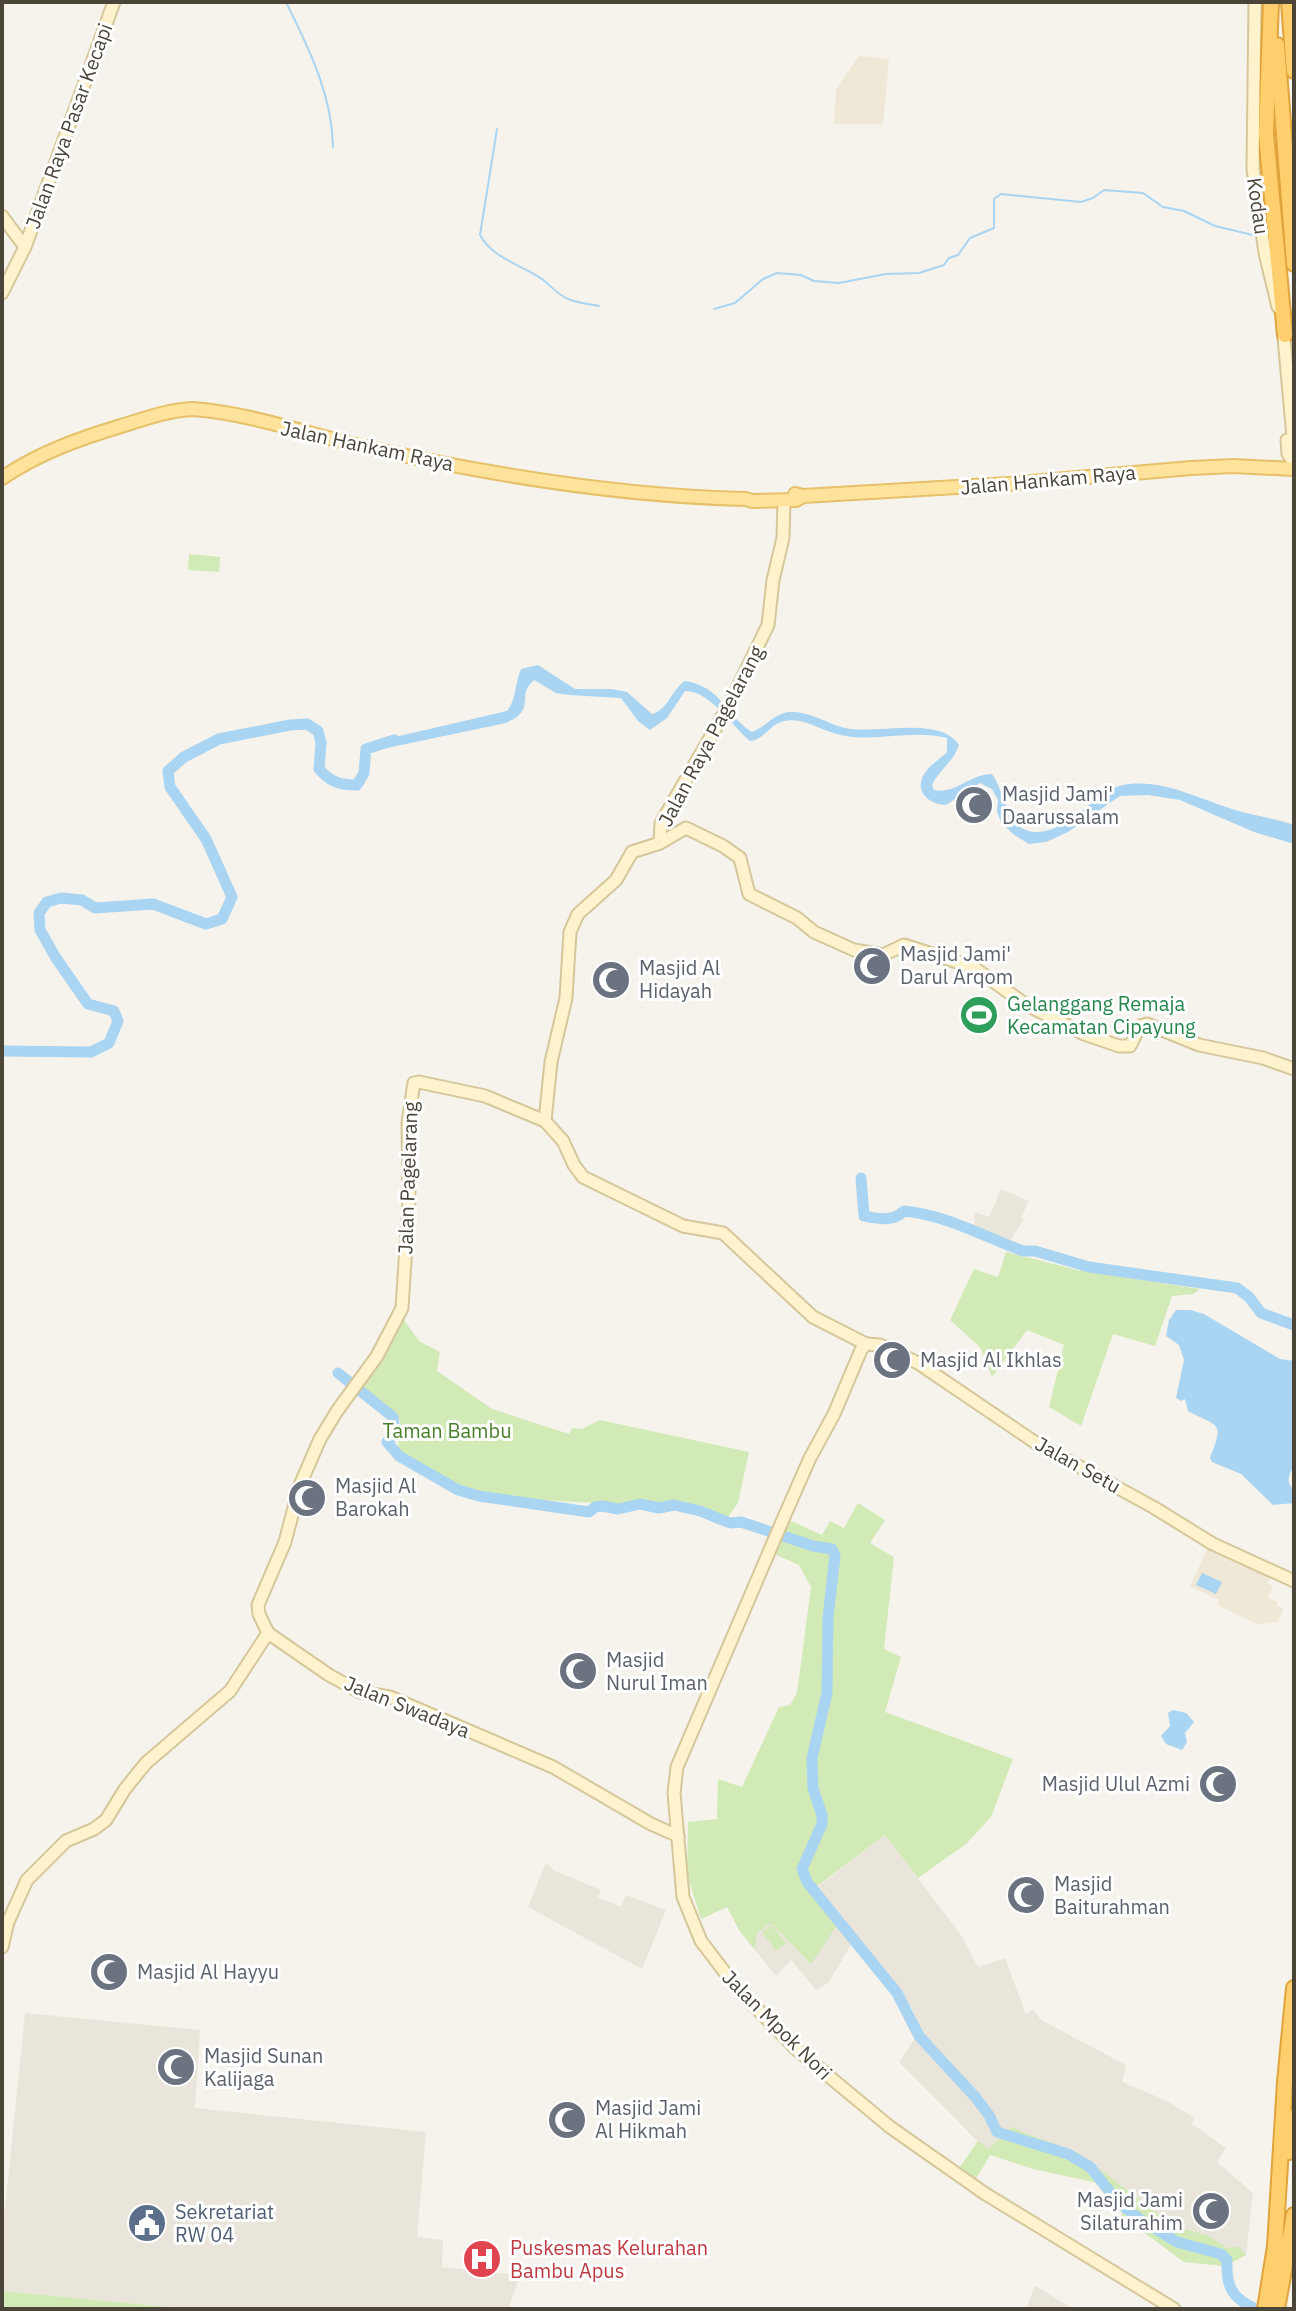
<svg xmlns="http://www.w3.org/2000/svg" width="1296" height="2311" font-family="'IBM Plex Sans',sans-serif">
<style>
.residential{fill:#eae5da}
.education{fill:#efe8d6}
.green{fill:#d2eab5}
.water{fill:#a9d4f2}
.lines{fill:none;stroke-linecap:round;stroke-linejoin:round}
.stream{stroke:#a9d4f2;stroke-width:2}
.river{stroke:#a9d4f2;stroke-width:11}
.secondary-casing{stroke:#d6c79b;stroke-width:15}
.primary-casing{stroke:#e6c16a;stroke-width:16}
.highway-casing{stroke:#e0a43c;stroke-width:18}
.secondary{stroke:#fff3cd;stroke-width:11}
.primary{stroke:#ffe39c;stroke-width:12}
.highway{stroke:#ffcf6e;stroke-width:14}
.labels{text-anchor:middle;stroke-width:6;stroke-linejoin:round;paint-order:stroke}
.street-label{font-size:20px;fill:#4b4439;stroke:#fff}
.worship-label{font-size:20px;fill:#5b616d;stroke:#fff;text-anchor:start}
.leisure-label{font-size:20px;fill:#27864d;stroke:#fff;text-anchor:start}
.park-label{font-size:20px;fill:#4a7f2a;stroke:#fff}
.service-label{font-size:20px;fill:#4e5e75;stroke:#fff;text-anchor:start}
.health-label{font-size:20px;fill:#be3a42;stroke:#fff;text-anchor:start}
</style>
<rect width="100%" height="100%" fill="#f6f3ec"/>
<g class="residential">
<path d="M1001 1189 1029 1201 1021 1217 1024 1219 1008 1244 975 1231 974 1212 989 1217Z"/>
<path d="M885 1835 961 1935 978 1967 1005 1958 1026 2014 1033 2009 1041 2020 1126 2065 1122 2082 1165 2100 1195 2118 1192 2124 1226 2148 1217 2162 1253 2193 1246 2255 1225 2266 1184 2262 1122 2216V2207L1098 2183 1033 2169 990 2154 899 2062 920 2031 912 2008 856 1937 828 1983 816 1990 791 1960 776 1976 755 1950 757 1933 771 1922 810 1963 816 1888Z"/>
<path d="M546 1863 555 1871 601 1890 598 1897 621 1907 626 1895 666 1910 642 1969 528 1907Z"/>
<path d="M25 2013 200 2030 195 2108 426 2132 417 2237 443 2240 442 2267 520 2275 508 2309H190L2 2291V2238Z"/>
<path d="M1035 2286 1074 2309H1026Z"/>
</g>
<g class="education">
<path d="M859 56 889 59 883 124H834L836 89Z"/>
<path d="M1209 1545 1271 1575 1268 1583 1273 1586 1268 1598 1278 1602 1277 1606 1284 1608 1278 1622 1257 1624 1217 1605 1219 1600 1190 1586Z"/>
</g>
<g class="green">
<path d="M189 554 220 557 219 572 188 570Z"/>
<path d="M1006 1252 1077 1270 1200 1289 1193 1294 1172 1296 1155 1346 1113 1334 1081 1426 1049 1407 1064 1345 1027 1330 992 1377 980 1347 950 1320 974 1269 998 1277Z"/>
<path d="M401 1316 419 1341 440 1352 437 1371 492 1409 569 1434 572 1428 582 1429 600 1420 749 1452 738 1503 728 1517 705 1509 524 1499 451 1487 398 1451 400 1420 355 1388Z"/>
<path d="M858 1503 885 1520 870 1543 894 1557 884 1649 901 1657 885 1712 1013 1759 991 1817 966 1844 918 1878 885 1835 816 1887 839 1922 811 1964 771 1923 757 1933 755 1950 739 1930 727 1907 701 1919 687 1874 688 1822 717 1819 718 1779 742 1787 779 1707 790 1705 797 1693 811 1587 799 1565 774 1554 789 1520 822 1535 830 1521 844 1528Z"/>
<path d="M772 1925 786 1943 776 1951 762 1932Z"/>
<path d="M1012 2127C1034 2139 1058 2143 1080 2154L1174 2226 1209 2236 1227 2248 1239 2247 1246 2255 1225 2266 1184 2262 1122 2216V2207L1098 2183 1033 2169 990 2155 974 2182 958 2170 978 2141 989 2149Z"/>
<path d="M2 2291 190 2309H2Z"/>
</g>
<g class="water">
<path d="M538 665 575 689H611L627 692 652 714C669 709 671 690 685 681 722 687 725 715 752 732 766 727 775 712 791 712 809 711 828 724 845 728 876 735 939 715 959 745 954 761 939 770 932 785L934 790C954 795 970 774 992 774 1004 790 1005 822 1026 830 1061 843 1095 790 1123 785 1163 778 1198 799 1235 810 1255 816 1274 818 1294 825V844L1254 832 1180 800 1148 795 1120 796 1068 832 1046 842 1029 844 1013 834 1001 822 997 812 998 800 992 789 980 783 946 805C926 804 912 788 927 770 933 763 941 758 947 752V738C912 729 875 743 841 735 821 731 801 715 781 722 768 727 763 740 750 741 732 726 709 690 685 691L667 718 650 730 638 721 621 698 569 695 556 693 534 680C515 696 538 709 506 723L382 749V740L507 711C516 701 515 682 521 669Z"/>
<path d="M1176 1310H1190L1204 1314 1280 1359 1294 1361V1465C1289 1475 1285 1482 1294 1490V1503L1273 1505 1241 1474 1212 1462 1210 1458C1224 1421 1220 1428 1188 1411L1185 1399 1181 1401 1176 1398 1184 1360 1179 1345 1166 1336 1169 1320Z"/>
<path d="M1202 1573 1222 1582 1216 1594 1196 1585Z"/>
<path d="M1173 1710 1186 1713 1194 1722 1185 1733 1187 1742 1182 1750 1166 1744 1161 1736 1170 1726 1168 1713Z"/>
</g>
<g class="lines">
<g class="stream">
<path d="M286 2C309 49 332 94 333 147"/>
<path d="M497 129 480 235C492 258 522 265 542 279 551 286 557 294 568 299 578 303 589 304 599 306"/>
<path d="M714 309 735 303 763 279 777 273 801 275 814 281 839 283 886 274 919 273 944 265 949 258 958 255 970 238 994 228V199L1001 194 1081 202 1093 198 1104 190 1143 193 1163 207 1184 211 1215 226 1257 236"/>
</g>
<g class="river">
<path d="M2 1051 91 1052 109 1043 118 1021 114 1011 88 1004 56 958 40 930 39 913 47 902 61 898 82 900 95 908 153 904 206 924 222 919 232 897 206 839 170 787 168 771 184 757 219 739 290 725 307 724 318 731 321 743 319 769C330 782 340 785 357 785L364 773 366 749 394 740"/>
<path d="M861 1178 864 1216C879 1219 893 1222 904 1211 946 1215 983 1236 1023 1251H1035L1089 1267 1237 1288 1249 1297 1261 1313 1294 1325"/>
<path d="M338 1373 393 1417 395 1434 387 1442 399 1456 458 1490 479 1496 589 1512 595 1507 602 1506 618 1509 640 1504 659 1508 674 1505 700 1511 730 1523 741 1522 813 1546 832 1549 835 1556 828 1617 827 1693 812 1758 813 1788 822 1815V1824L802 1869 807 1882 897 1993 919 2036 976 2098 989 2115 997 2132 1068 2154 1090 2167 1118 2202 1141 2220 1177 2242 1221 2254 1227 2260C1226 2286 1231 2298 1256 2309"/>
</g>
<defs>
<g id="secondary">
<path d="M1255 2 1253 169 1265 253 1278 307"/>
<path d="M2 216 25 247"/>
<path d="M2 293 25 247 114 2"/>
<path d="M1283 327 1294 448"/>
<path d="M1287 440 1288 454 1294 463"/>
<path d="M660 843 661 823 730 703 768 625 773 580 783 538 784 501"/>
<path d="M545 1121 551 1062 566 998 570 932 578 914 616 880 632 852 660 843 686 828 723 846 740 858 749 894 797 918 814 932 854 950 883 955 904 945 973 967 1025 1004 1084 1034 1119 1046H1130L1140 1026 1147 1024 1199 1045 1263 1058 1294 1069"/>
<path d="M866 1344 861 1350 834 1414 810 1458 784 1517 677 1767 674 1793 683 1897 701 1941 736 1987 796 2049 890 2127 984 2193 1174 2309"/>
<path d="M866 1344 880 1345 918 1363 1036 1443 1153 1507 1213 1544 1294 1581"/>
<path d="M268 1633 259 1614 258 1605 285 1542 300 1485 320 1439 337 1411 377 1356 402 1308 409 1200 408 1122 414 1083 419 1082 485 1096 545 1121 563 1141 574 1165 583 1177 683 1226 723 1233 813 1317 866 1344"/>
<path d="M268 1633 329 1675 360 1692 390 1697 553 1767 651 1824 678 1836"/>
<path d="M2 1947 8 1922 27 1880 66 1841 94 1829 106 1820 125 1789 146 1763 230 1691 268 1633"/>
</g>
<g id="primary">
<path d="M2 478C39 453 78 439 121 426 144 419 168 410 193 409 249 413 310 435 365 447 490 475 617 496 746 499L752 501 796 500 803 496"/>
<path d="M795 494 803 496 1008 484 1191 468 1233 466 1294 469"/>
</g>
<g id="highway">
<path d="M1271 2 1266 134 1285 335"/>
<path d="M1289 2 1294 71"/>
<path d="M1277 45 1294 264"/>
<path d="M1289 2152 1294 2117"/>
<path d="M1275 2246 1285 2082 1294 1988"/>
<path d="M1265 2309 1276 2240"/>
<path d="M1277 2309 1294 2215"/>
</g>
</defs>
<use href="#secondary" class="secondary-casing"/>
<use href="#primary" class="primary-casing"/>
<use href="#highway" class="highway-casing"/>
<use href="#secondary" class="secondary"/>
<use href="#primary" class="primary"/>
<use href="#highway" class="highway"/>
</g>
<defs>
<symbol id="mosque-disc" viewBox="-11 -11 22 22"><circle r="9.5" fill="#6b7280" stroke="#fff"/><path d="M3.5-4.9A6 6 0 1 0 3.5 4.9A5 5 0 1 1 3.5-4.9Z" fill="#fff"/></symbol>
<symbol id="stadium-disc" viewBox="-11 -11 22 22"><circle r="9.5" fill="#2e9e5b" stroke="#fff"/><path d="M0-5a6.5 5 0 1 0 0 10a6.5 5 0 1 0 0-10ZM-3.5-1.8h7v3.6h-7Z" fill="#fff"/></symbol>
<symbol id="civic-disc" viewBox="-11 -11 22 22"><circle r="9.5" fill="#5c6f8a" stroke="#fff"/><path d="M-.6-6.5H3V-4.5H.6V-3L4-1V1h2V6H-6V1h2V-1L-.6-3ZM-1.2 2.5V6h2.4V2.5Z" fill="#fff"/></symbol>
<symbol id="hospital-disc" viewBox="-11 -11 22 22"><circle r="9.5" fill="#e0444e" stroke="#fff"/><path d="M-5-5h3v3.5h4V-5h3V5h-3V1.5h-4V5h-3Z" fill="#fff"/></symbol>
</defs>
<g fill-rule="evenodd">
<use href="#mosque-disc" x="952" y="783" width="44" height="44"/>
<use href="#mosque-disc" x="850" y="944" width="44" height="44"/>
<use href="#mosque-disc" x="589" y="958" width="44" height="44"/>
<use href="#stadium-disc" x="957" y="993" width="44" height="44"/>
<use href="#mosque-disc" x="870" y="1338" width="44" height="44"/>
<use href="#mosque-disc" x="285" y="1476" width="44" height="44"/>
<use href="#mosque-disc" x="556" y="1649" width="44" height="44"/>
<use href="#mosque-disc" x="1196" y="1762" width="44" height="44"/>
<use href="#mosque-disc" x="1004" y="1873" width="44" height="44"/>
<use href="#mosque-disc" x="87" y="1950" width="44" height="44"/>
<use href="#mosque-disc" x="154" y="2045" width="44" height="44"/>
<use href="#mosque-disc" x="545" y="2098" width="44" height="44"/>
<use href="#mosque-disc" x="1189" y="2189" width="44" height="44"/>
<use href="#civic-disc" x="125" y="2201" width="44" height="44"/>
<use href="#hospital-disc" x="460" y="2237" width="44" height="44"/>
</g>
<g class="labels">
<g class="street-label">
<text transform="translate(69 126) rotate(-70)" y="7">Jalan Raya Pasar Kecapi</text>
<text transform="translate(1258 206) rotate(82)" y="7">Kodau</text>
<text transform="translate(367 446) rotate(12)" y="7">Jalan Hankam Raya</text>
<text transform="translate(1048 480) rotate(-5)" y="7">Jalan Hankam Raya</text>
<text transform="translate(711 736) rotate(-62)" y="7">Jalan Raya Pagelarang</text>
<text transform="translate(408 1178) rotate(-88)" y="7">Jalan Pagelarang</text>
<text transform="translate(1078 1465) rotate(29)" y="7">Jalan Setu</text>
<text transform="translate(407 1707) rotate(22)" y="7">Jalan Swadaya</text>
<text transform="translate(777 2025) rotate(45)" y="7">Jalan Mpok Nori</text>
</g>
<g class="worship-label">
<text x="1002" y="801">Masjid Jami'<tspan x="1002" dy="23">Daarussalam</tspan></text>
<text x="900" y="961">Masjid Jami'<tspan x="900" dy="23">Darul Arqom</tspan></text>
<text x="639" y="975">Masjid Al<tspan x="639" dy="23">Hidayah</tspan></text>
<text x="920" y="1367">Masjid Al Ikhlas</text>
<text x="335" y="1493">Masjid Al<tspan x="335" dy="23">Barokah</tspan></text>
<text x="606" y="1667">Masjid<tspan x="606" dy="23">Nurul Iman</tspan></text>
<text x="1190" y="1791" text-anchor="end">Masjid Ulul Azmi</text>
<text x="1054" y="1891">Masjid<tspan x="1054" dy="23">Baiturahman</tspan></text>
<text x="137" y="1979">Masjid Al Hayyu</text>
<text x="204" y="2063">Masjid Sunan<tspan x="204" dy="23">Kalijaga</tspan></text>
<text x="595" y="2115">Masjid Jami<tspan x="595" dy="23">Al Hikmah</tspan></text>
<text x="1183" y="2207" text-anchor="end">Masjid Jami<tspan x="1183" dy="23">Silaturahim</tspan></text>
</g>
<g class="leisure-label">
<text x="1007" y="1011">Gelanggang Remaja<tspan x="1007" dy="23">Kecamatan Cipayung</tspan></text>
</g>
<g class="park-label">
<text x="447" y="1438">Taman Bambu</text>
</g>
<g class="service-label">
<text x="175" y="2219">Sekretariat<tspan x="175" dy="23">RW 04</tspan></text>
</g>
<g class="health-label">
<text x="510" y="2255">Puskesmas Kelurahan<tspan x="510" dy="23">Bambu Apus</tspan></text>
</g>
</g>
<rect width="1296" height="2311" fill="none" stroke="#4b4439" stroke-width="8"/>
</svg>
